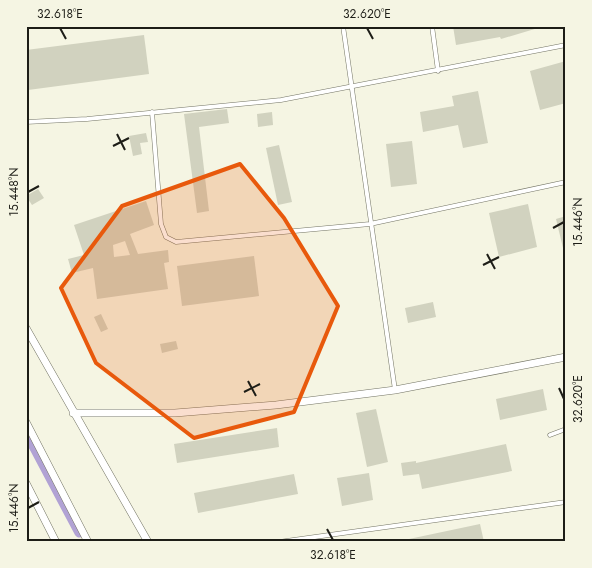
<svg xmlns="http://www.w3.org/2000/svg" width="592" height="568" font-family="Jost,sans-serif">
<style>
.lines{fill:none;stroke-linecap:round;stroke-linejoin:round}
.canal{stroke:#b1a2d4;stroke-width:9}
.building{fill:#d1d2bf;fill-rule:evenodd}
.lane-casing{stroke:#737464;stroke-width:5}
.street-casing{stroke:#737464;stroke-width:8}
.lane{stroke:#fff;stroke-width:4}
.street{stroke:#fff;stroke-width:7}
.marked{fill:#e8590c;fill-opacity:0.2;stroke:#e8590c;stroke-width:4;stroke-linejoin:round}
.ticks{fill:none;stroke:#1d1d17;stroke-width:2}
.neatline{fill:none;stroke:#1d1d17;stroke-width:2}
.ticks-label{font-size:12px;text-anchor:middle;fill:#1d1d17}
</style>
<rect width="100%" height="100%" fill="#f5f5e3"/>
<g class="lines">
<path class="canal" d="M26 433 79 533"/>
</g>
<g class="building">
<path d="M453 26H538V28L501 39 500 37 456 45Z"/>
<path d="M144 35 149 74 28 90 26 50Z"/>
<path d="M566 61V103L540 110 530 71Z"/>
<path d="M478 91 488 143 463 148 458 125 423 132 420 112 454 106 452 96Z"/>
<path d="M227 109 229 123 199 127 209 211 197 213 184 114Z"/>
<path d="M272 112 273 125 258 127 257 114Z"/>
<path d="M146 133 148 142 140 143 142 154 133 156 129 136Z"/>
<path d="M412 141 417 184 391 187 386 144Z"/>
<path d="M279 145 292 202 278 205 266 148Z"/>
<path d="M38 189 44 198 32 205 26 196Z"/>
<path d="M146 201 154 225 130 234 138 254 168 250 169 262 164 263 168 289 97 299 93 268 72 273 68 259 84 255 74 225ZM125 241 130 255 114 257 113 245Z"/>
<path d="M528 204 537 247 499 257 489 213Z"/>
<path d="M566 216V247L563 248 556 219Z"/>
<path d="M254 256 259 296 182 306 177 266Z"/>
<path d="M433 302 436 317 408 323 405 308Z"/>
<path d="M101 314 108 329 101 332 94 317Z"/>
<path d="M176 341 178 349 162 353 160 344Z"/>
<path d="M543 389 547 410 500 420 496 399Z"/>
<path d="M376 409 388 462 367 467 356 413Z"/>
<path d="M277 428 279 447 177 463 174 444Z"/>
<path d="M506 444 512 471 422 489 419 474 403 476 401 463 416 461V463Z"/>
<path d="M369 473 373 500 342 506 337 478Z"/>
<path d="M294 474 298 494 198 513 194 493Z"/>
<path d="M480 524 484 542H409V539Z"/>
</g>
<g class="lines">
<defs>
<g id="lane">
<path d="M343 26 395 390"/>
<path d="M432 26 438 71"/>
<path d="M152 112 161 224 166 237 176 242 370 224 566 182"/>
<path d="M26 122 87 119 281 100 566 45"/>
<path d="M550 435 566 429"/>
<path d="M279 542 566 502"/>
</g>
<g id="street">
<path d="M26 328 148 542"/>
<path d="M73 413H175L276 405 395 390 566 357"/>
<path d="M26 422 88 542"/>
<path d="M26 483 56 542"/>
</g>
</defs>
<use href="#lane" class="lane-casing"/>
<use href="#street" class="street-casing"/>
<use href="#lane" class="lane"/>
<use href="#street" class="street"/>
</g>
<path class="marked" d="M240 164 284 218 338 306 294 412 194 438 96 363 61 288 122 206Z"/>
<path class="ticks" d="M60 28 66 39M367 28 373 39M117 134 125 150M113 146 129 138M28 192 39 186M553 228 564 222M487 254 495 269M483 265 499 257M248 381 256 396M559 388 564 399M244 392 260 384M28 508 39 502M327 529 333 540"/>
<rect width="592" height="568" fill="none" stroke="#f5f5e3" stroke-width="55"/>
<rect x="28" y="28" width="536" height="512" class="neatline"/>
<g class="ticks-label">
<text x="60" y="18">32.618°E</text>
<text x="367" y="18">32.620°E</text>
<text transform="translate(14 192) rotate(-90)" y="4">15.448°N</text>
<text transform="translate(578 222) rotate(-90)" y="4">15.446°N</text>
<text transform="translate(578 399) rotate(-90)" y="4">32.620°E</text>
<text transform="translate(14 508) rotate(-90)" y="4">15.446°N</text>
<text x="333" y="559">32.618°E</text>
</g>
</svg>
